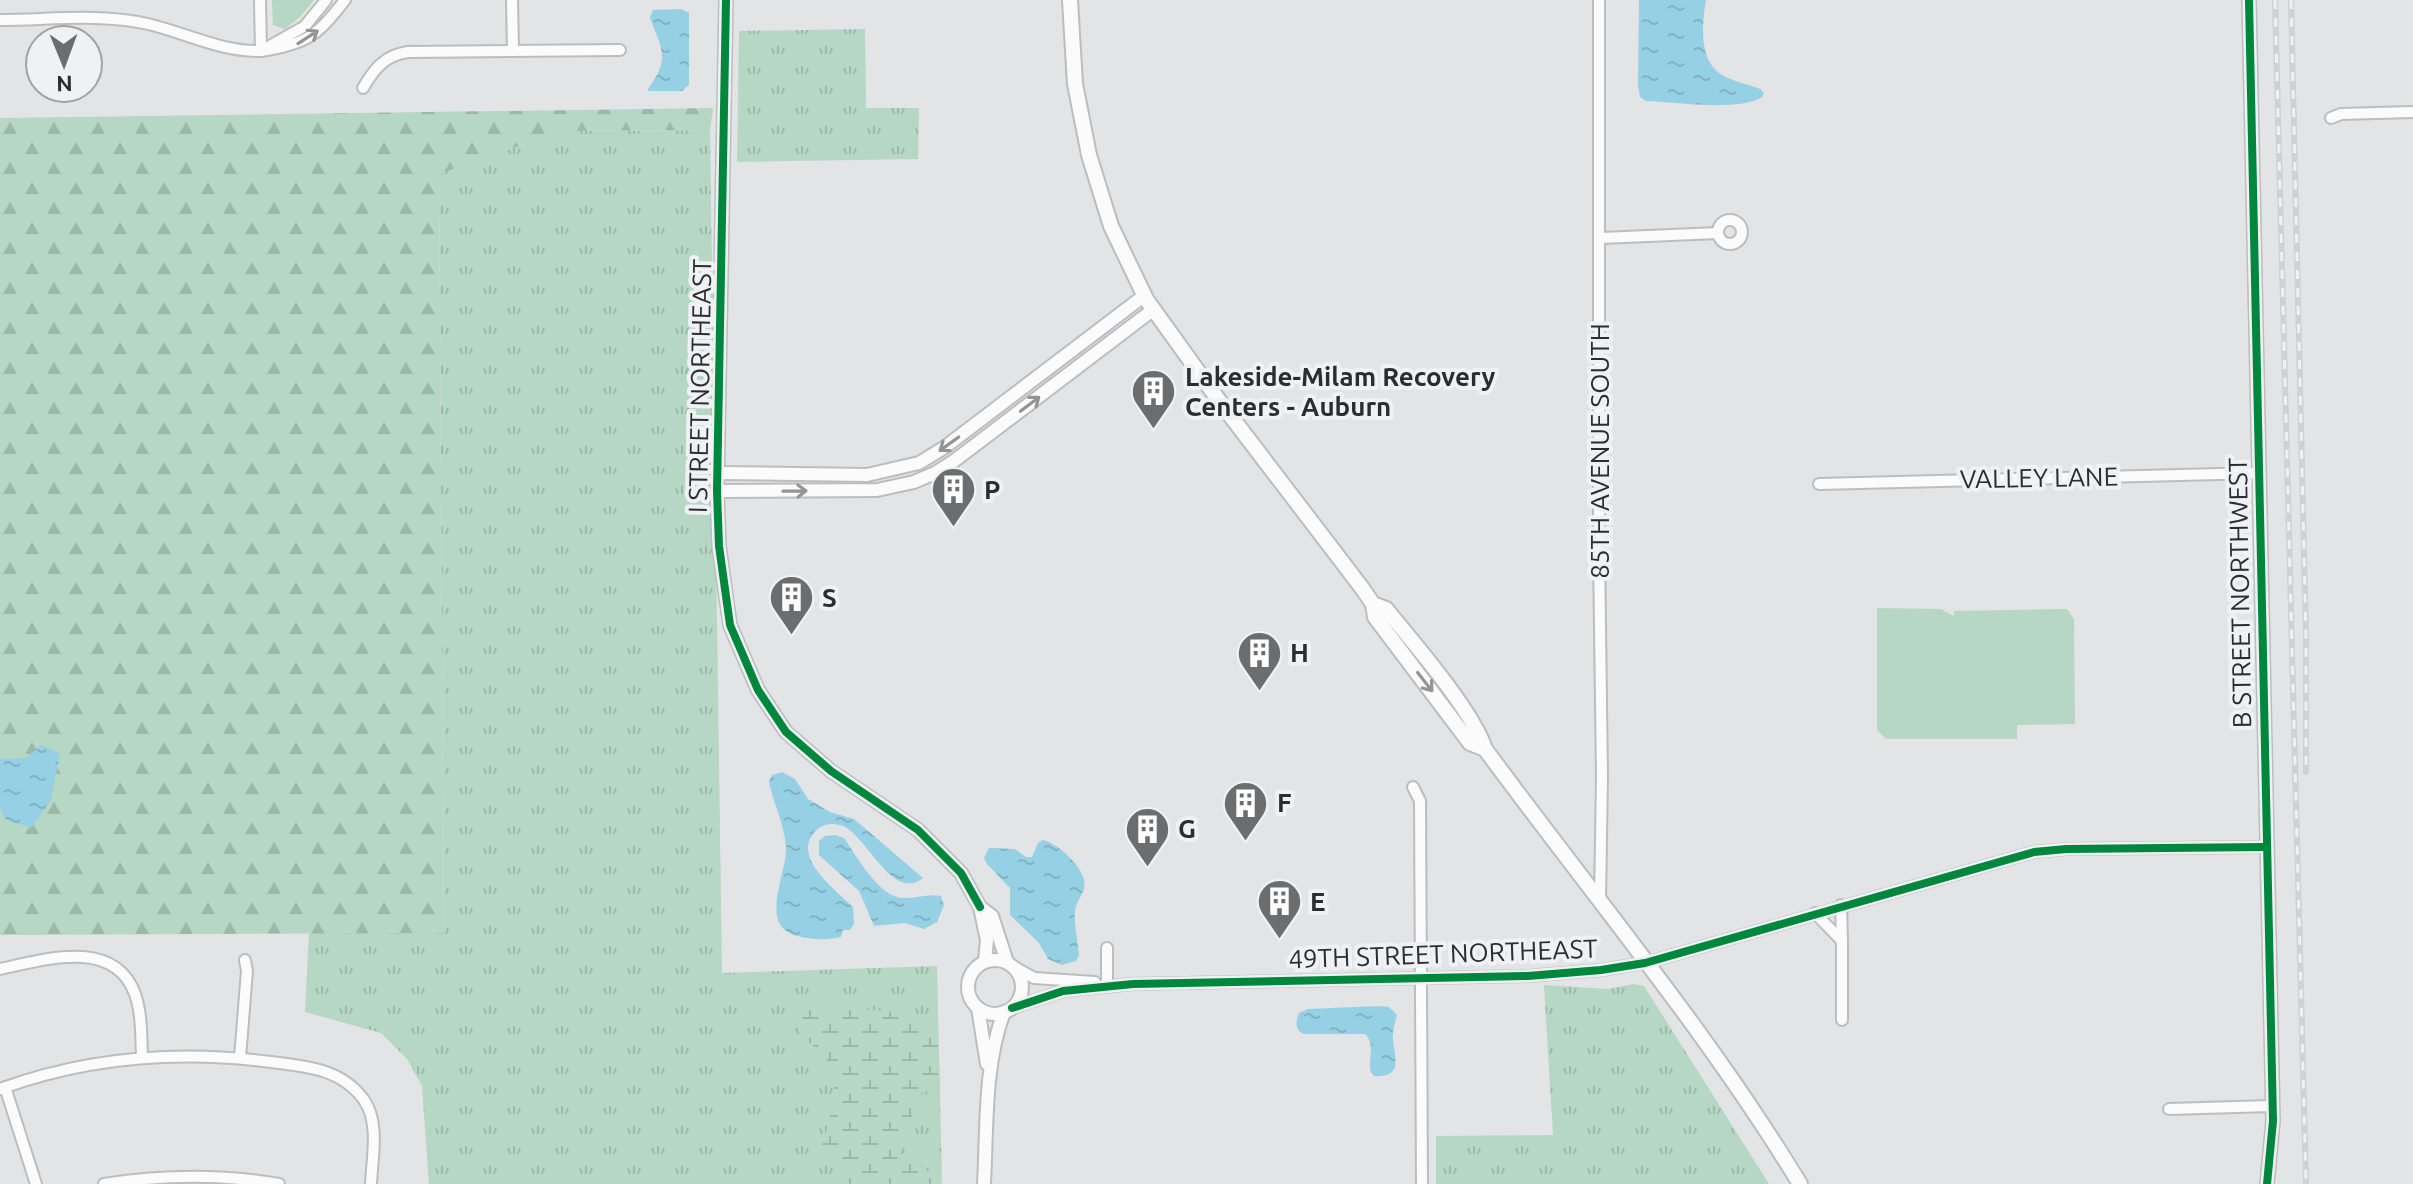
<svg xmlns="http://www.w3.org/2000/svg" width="2413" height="1184" font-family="Ubuntu,sans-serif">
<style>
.grass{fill:url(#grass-tufts)}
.forest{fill:url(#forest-firs)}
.wetland{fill:url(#wetland-marsh)}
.park{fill:#b5d7c3}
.water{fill:url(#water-ripples)}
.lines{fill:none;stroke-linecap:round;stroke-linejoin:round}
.minor-casing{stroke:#bcbdbe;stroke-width:14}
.tertiary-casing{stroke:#bcbdbe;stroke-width:16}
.secondary-casing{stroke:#bcbdbe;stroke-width:18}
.minor{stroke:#fbfbfb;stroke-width:10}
.tertiary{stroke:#fbfbfb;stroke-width:12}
.secondary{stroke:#fbfbfb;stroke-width:14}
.rail-casing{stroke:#d1d1d2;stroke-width:6}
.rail{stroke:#eff1f4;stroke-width:3;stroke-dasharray:9;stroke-linecap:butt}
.cycleway-casing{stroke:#eff1f4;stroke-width:13}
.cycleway{stroke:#00873e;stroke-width:8}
.oneway{stroke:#949494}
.labels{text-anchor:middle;stroke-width:8;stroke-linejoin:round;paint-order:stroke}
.poi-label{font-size:26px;font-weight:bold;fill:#2c2d2e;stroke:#eff1f4;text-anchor:start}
.street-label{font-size:26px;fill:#2c2d2e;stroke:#eff1f4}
</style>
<defs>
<pattern id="grass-tufts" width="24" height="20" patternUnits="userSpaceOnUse" patternTransform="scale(2)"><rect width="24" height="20" fill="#b5d7c3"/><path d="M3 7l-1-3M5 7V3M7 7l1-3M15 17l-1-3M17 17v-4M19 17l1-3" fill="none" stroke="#9cb9a8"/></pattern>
<pattern id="forest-firs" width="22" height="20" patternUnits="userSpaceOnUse" patternTransform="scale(2)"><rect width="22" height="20" fill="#b5d7c3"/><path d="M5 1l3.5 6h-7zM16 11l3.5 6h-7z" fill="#9cb9a8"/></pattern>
<pattern id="wetland-marsh" width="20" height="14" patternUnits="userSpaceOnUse" patternTransform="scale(2)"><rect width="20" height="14" fill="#b5d7c3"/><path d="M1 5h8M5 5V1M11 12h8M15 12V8" fill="none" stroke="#9cb9a8"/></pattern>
<pattern id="water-ripples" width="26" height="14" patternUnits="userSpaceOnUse" patternTransform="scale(2)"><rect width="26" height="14" fill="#95d0e5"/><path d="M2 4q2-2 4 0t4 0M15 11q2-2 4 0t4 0" fill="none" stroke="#81b3c5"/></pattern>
</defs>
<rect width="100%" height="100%" fill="#e3e4e5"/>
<g class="grass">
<path d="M865 29 866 108H919L918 159 737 162 739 31Z"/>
<path d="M710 130 722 973 937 966 942 1184H429L422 1086 407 1059 381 1033 305 1012 309 932H444L439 174 563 131Z"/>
<path d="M1634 984 1644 986 1769 1184H1436V1136L1553 1135 1544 985 1608 989Z"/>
</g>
<path class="forest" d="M713 108 710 130 563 131 439 174 444 933 0 935V118Z"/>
<path class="wetland" d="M827 1006 899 1012 938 1030 940 1089 920 1093 897 1159 923 1167 942 1184H841L843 1169 822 1145C835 1100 849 1066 802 1038L796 1007Z"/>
<g class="park">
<path d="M272 0H314L301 16 285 29 273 25Z"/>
<path d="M1877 608 1941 609 1954 616V611L2067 609 2074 619 2075 724 2017 725V739H1886L1877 730Z"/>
</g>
<g class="water">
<path d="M1639 0H1706C1702 24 1698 63 1724 76 1735 82 1748 84 1760 89L1764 93 1762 97C1738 112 1676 102 1646 101L1640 97 1638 85Z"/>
<path d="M653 10 681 9 689 13V85L682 91H647C670 58 663 52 650 18Z"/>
<path d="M42 745 60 754 51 800 31 828 6 820 0 808V759L25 758Z"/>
<path d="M782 772 795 779 808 799 830 812 854 819 923 878C893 903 867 836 843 826 835 823 826 823 819 828 786 854 836 890 853 907L854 924 850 930H843L841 937C828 940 811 940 798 936 757 926 787 875 786 848 784 821 773 804 769 781L772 775Z"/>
<path d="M835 835 844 838C856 855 879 897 902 898 915 899 928 893 941 896L944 905 937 922 924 929 905 923 874 926 859 891 819 855V841L825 836Z"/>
<path d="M1043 840C1058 843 1089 871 1084 888 1082 897 1075 903 1075 912 1074 926 1078 941 1079 955L1076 961 1062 965 1048 959 1039 943 1010 915V888L987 864 984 858 989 848 1015 849 1026 857H1032L1038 843Z"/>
<path d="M1379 1006 1389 1007 1397 1015C1395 1022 1392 1032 1393 1040 1395 1058 1403 1078 1374 1076L1370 1070C1369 1057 1375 1044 1365 1034H1305C1295 1032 1295 1021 1299 1013L1308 1009Z"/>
</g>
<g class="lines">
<defs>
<g id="minor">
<path d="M326 0 305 26 261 51C307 44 317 36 345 0"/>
<path d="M512 0 513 50"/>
<path d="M1599 0V551L1602 776 1600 901"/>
<path d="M0 20C48 20 100 13 148 24 186 33 221 52 261 51L260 0"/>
<path d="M363 88C374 69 385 55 408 52L620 50"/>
<path d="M2331 118 2341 114 2413 112"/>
<circle cx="1730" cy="232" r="12"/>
<path d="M1601 238 1718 233"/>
<path d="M1819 484 2259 473"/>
<path d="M1413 787 1420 801 1422 1184"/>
<path d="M1815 913 1842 941 1841 905"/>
<path d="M1842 941V1020"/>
<path d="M1014 967 1034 978 1095 982"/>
<path d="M0 969C43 960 114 937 135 994 142 1014 141 1036 142 1057"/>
<path d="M1107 983V948"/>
<path d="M1012 1008 1063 991 1133 984 1528 976 1601 970 1645 963 2034 852 2066 849 2265 847"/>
<path d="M240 1058 247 971 245 960"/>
<path d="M5 1087 36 1184"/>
<path d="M0 1089C88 1057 178 1050 271 1062 306 1066 342 1069 364 1100 380 1123 372 1158 371 1184"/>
<path d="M2169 1109 2271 1106"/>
<path d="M104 1184C162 1175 221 1174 279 1184"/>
</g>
<g id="tertiary">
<path d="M726 0 717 491 719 546 730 625 758 690 786 732 831 771 918 830 961 873 980 907"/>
<path d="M2249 0 2273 1121 2267 1184"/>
<path d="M718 473 867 475 919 463 945 447 1145 295"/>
<path d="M717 491 877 490 914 482 935 473 954 461 1154 309"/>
<circle cx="995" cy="987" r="27"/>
<path d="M985 961 987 940 980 907 992 916 1007 962"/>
<path d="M978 1008 987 1064"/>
<path d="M984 1184C987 1128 984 1065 1004 1012"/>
</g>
<g id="secondary">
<path d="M1070 0 1075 84 1089 155 1111 226 1146 299 1220 402 1362 588 1373 604 1375 617 1470 743 1485 749"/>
<path d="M1373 604 1386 609C1413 642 1473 711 1485 749 1591 893 1707 1031 1800 1184"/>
</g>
</defs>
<use href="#minor" class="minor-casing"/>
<use href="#tertiary" class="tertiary-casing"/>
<use href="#secondary" class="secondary-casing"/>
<use href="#minor" class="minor"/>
<use href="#tertiary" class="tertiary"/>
<use href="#secondary" class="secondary"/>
<defs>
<g id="rail">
<path d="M2275 0 2306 1184"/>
<path d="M2291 0 2306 639V772"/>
</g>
</defs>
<use href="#rail" class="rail-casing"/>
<use href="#rail" class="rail"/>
<defs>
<g id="cycleway">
<path d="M726 0 717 491 719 546 730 625 758 690 786 732 831 771 918 830 961 873 980 907"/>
<path d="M2249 0 2273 1121 2267 1184"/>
<path d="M1012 1008 1063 991 1133 984 1528 976 1601 970 1645 963 2034 852 2066 849 2265 847"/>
</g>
</defs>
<use href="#cycleway" class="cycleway-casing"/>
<use href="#cycleway" class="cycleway"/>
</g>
<defs><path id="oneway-shaft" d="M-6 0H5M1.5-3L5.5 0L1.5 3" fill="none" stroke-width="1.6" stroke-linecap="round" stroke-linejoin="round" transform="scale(2)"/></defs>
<g class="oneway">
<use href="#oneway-shaft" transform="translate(308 37) rotate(-33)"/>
<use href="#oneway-shaft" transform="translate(1030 404) rotate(-37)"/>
<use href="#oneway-shaft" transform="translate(949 444) rotate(144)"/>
<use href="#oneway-shaft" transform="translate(795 491) rotate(-1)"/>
<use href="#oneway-shaft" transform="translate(1425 682) rotate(52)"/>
</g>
<defs>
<symbol id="building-pin" viewBox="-11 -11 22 30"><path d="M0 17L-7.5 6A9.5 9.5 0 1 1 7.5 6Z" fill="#6c6d6e" stroke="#eff1f4"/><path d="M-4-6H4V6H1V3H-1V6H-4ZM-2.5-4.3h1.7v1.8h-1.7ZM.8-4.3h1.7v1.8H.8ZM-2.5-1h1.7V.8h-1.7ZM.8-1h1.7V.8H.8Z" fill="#fff"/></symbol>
</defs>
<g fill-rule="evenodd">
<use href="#building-pin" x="1128" y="366" width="51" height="69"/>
<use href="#building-pin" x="928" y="464" width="51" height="69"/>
<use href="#building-pin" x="766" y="572" width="51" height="69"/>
<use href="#building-pin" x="1234" y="628" width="51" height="69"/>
<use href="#building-pin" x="1220" y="778" width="51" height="69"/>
<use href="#building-pin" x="1122" y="804" width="51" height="69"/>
<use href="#building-pin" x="1254" y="876" width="51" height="69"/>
</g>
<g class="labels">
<g class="poi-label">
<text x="1185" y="386">Lakeside-Milam Recovery<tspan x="1185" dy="30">Centers - Auburn</tspan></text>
<text x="984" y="499">P</text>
<text x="822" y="607">S</text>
<text x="1290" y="662">H</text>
<text x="1277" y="812">F</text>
<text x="1178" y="838">G</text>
<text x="1310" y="911">E</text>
</g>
<g class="street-label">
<text transform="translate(700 386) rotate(-89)" y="9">I STREET NORTHEAST</text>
<text transform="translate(1600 451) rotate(-90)" y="9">85TH AVENUE SOUTH</text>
<text transform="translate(2039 478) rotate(-1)" y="9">VALLEY LANE</text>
<text transform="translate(2240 593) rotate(-91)" y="9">B STREET NORTHWEST</text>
<text transform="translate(1443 954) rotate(-2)" y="9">49TH STREET NORTHEAST</text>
</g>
</g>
<g transform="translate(64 64) rotate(179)"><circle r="38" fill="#eff1f4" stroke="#a1a3a5" stroke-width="2"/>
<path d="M0-6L14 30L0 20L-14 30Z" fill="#6c6d6e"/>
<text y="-12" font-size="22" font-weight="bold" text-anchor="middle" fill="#2c2d2e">N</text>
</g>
</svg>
